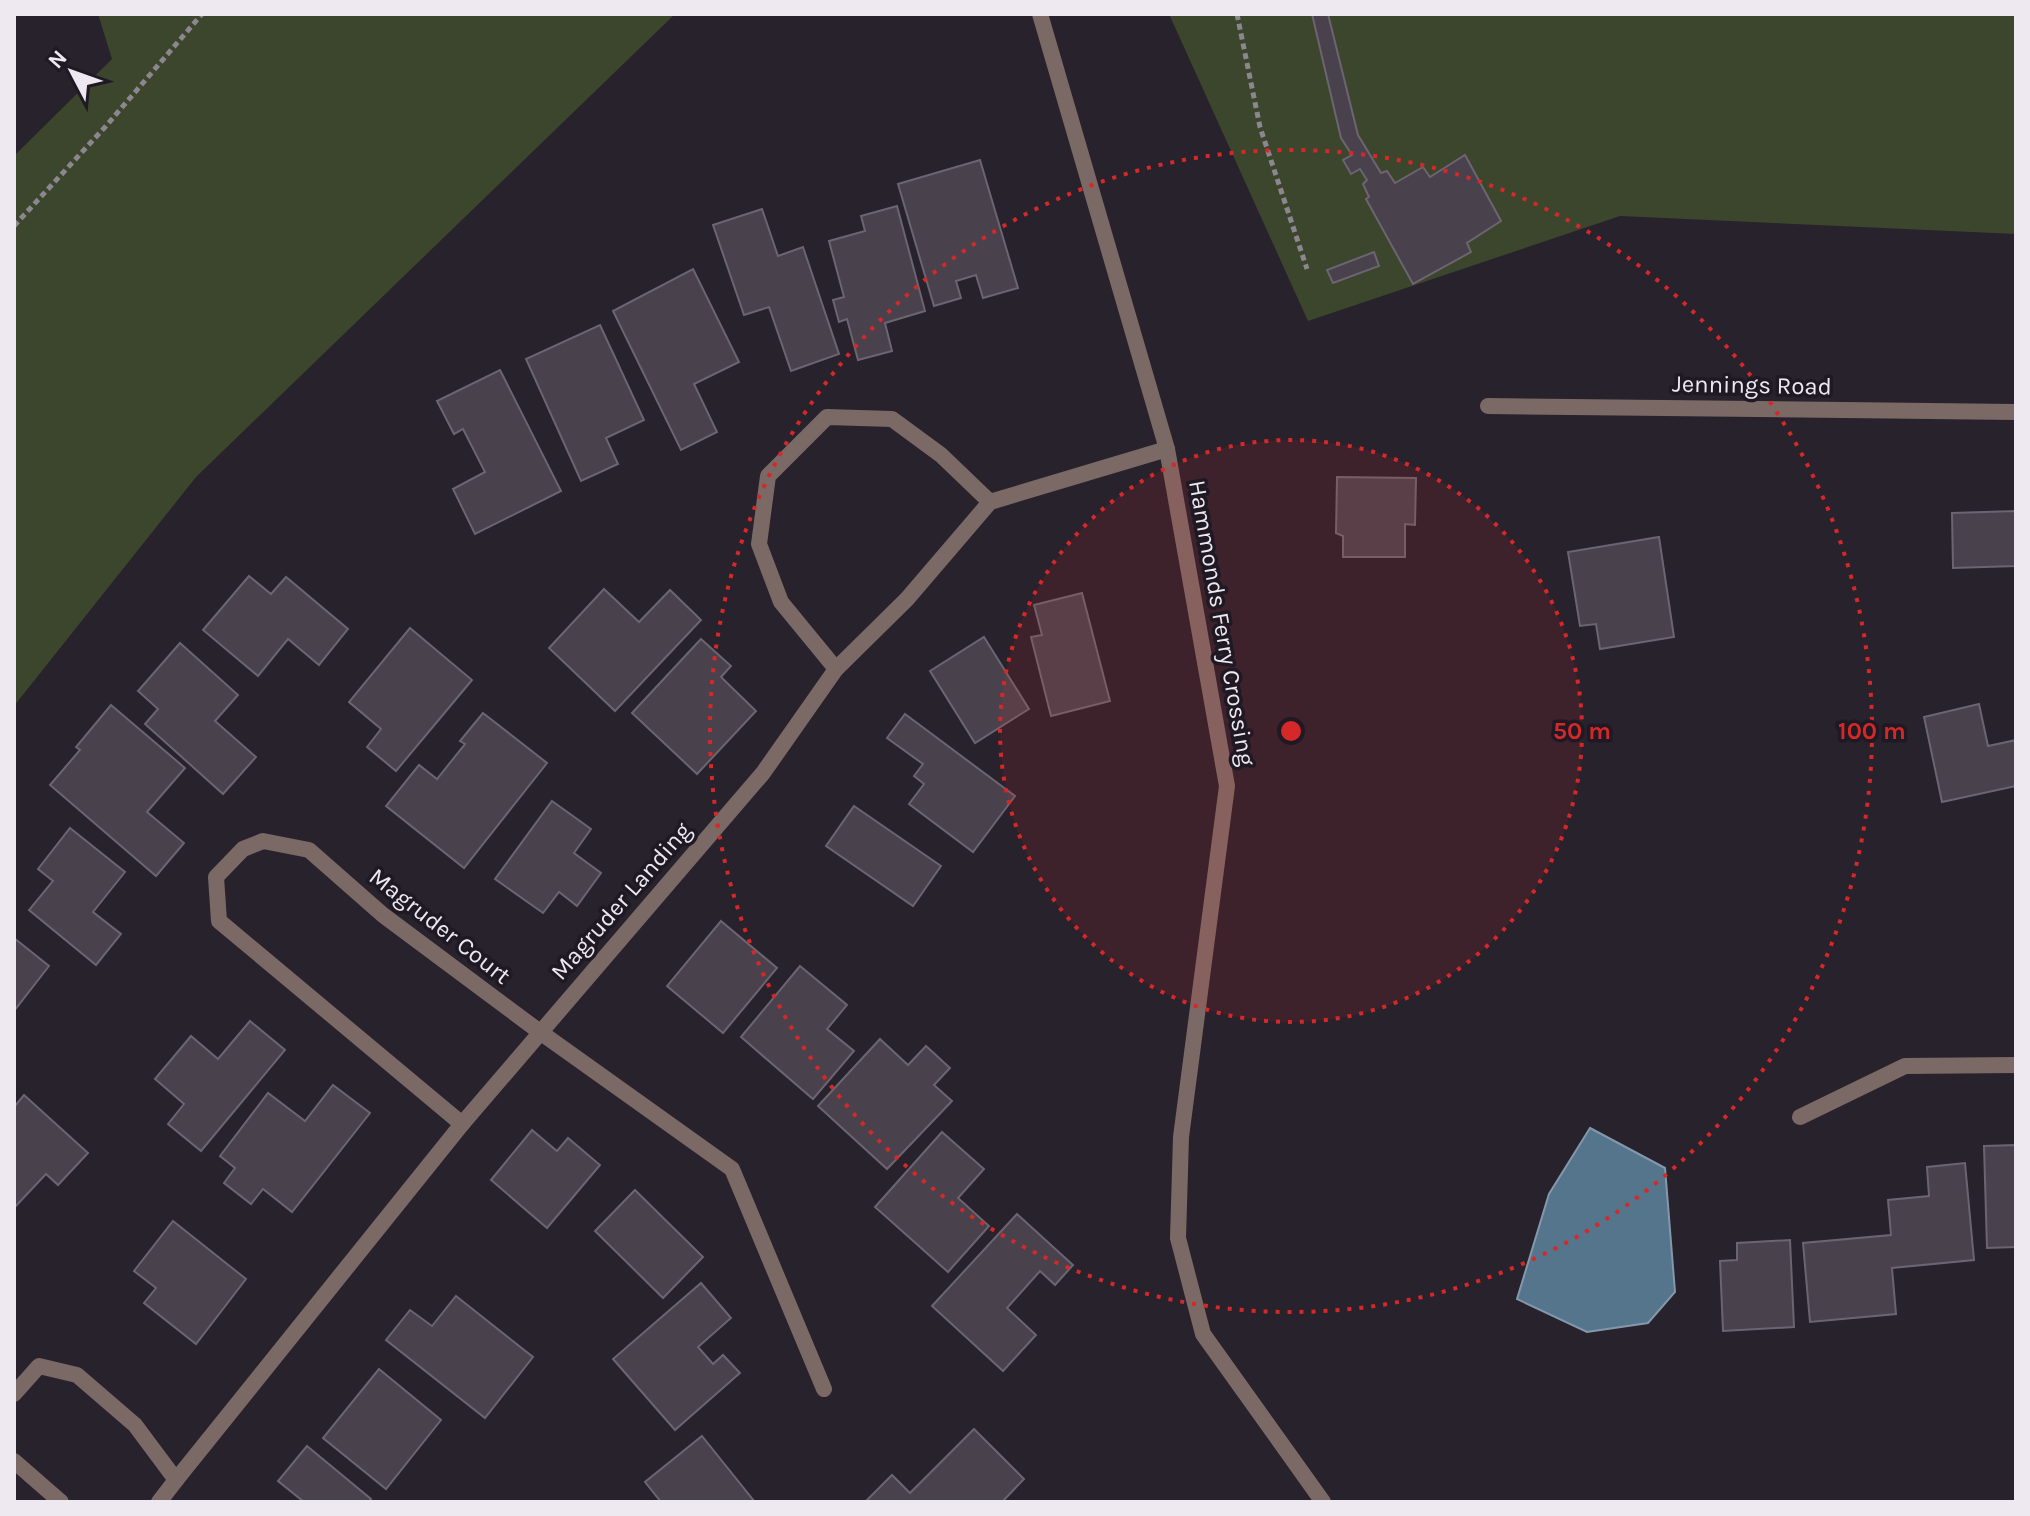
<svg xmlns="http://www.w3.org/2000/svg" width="2030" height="1516" font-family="Karla,sans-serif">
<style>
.green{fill:#3c462c}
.water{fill:#55758d;stroke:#8398ab;stroke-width:2}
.building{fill:#49424d;stroke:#6c6471;stroke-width:2}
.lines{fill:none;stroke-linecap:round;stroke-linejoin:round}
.path{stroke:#8b868f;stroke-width:5;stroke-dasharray:6 4;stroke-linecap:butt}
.minor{stroke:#7b6965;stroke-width:16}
.ring{fill:none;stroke:#d62828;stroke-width:4;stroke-dasharray:4 8}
.labels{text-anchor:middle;stroke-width:7;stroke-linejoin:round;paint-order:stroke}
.street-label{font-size:24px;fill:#eee9f1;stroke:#1f1923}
.centre{fill:#d62828;stroke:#1f1923;stroke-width:4}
.ring-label{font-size:24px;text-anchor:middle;font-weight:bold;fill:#d62828;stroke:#1f1923;stroke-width:7;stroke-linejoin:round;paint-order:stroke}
</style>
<rect width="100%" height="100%" fill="#28222d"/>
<g class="green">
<path d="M98 14H675L196 477 14 706V156L112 59Z"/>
<path d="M1169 14H2016V234L1620 216 1308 321Z"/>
</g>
<path class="water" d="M1590 1128 1665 1168 1675 1292 1648 1323 1587 1332 1517 1299 1549 1194Z"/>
<g class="building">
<path d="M1312 14H1328L1358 135 1381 173 1387 171 1395 183 1423 167 1430 177 1465 155 1501 221 1467 243 1471 252 1413 284 1366 199 1369 197 1363 184 1367 180 1360 169 1351 174 1343 160 1352 155 1341 138Z"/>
<path d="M980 160 1018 288 983 298 976 275 956 281 961 298 934 306 898 184Z"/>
<path d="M897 206 925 311 885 323 892 351 858 360 847 319 839 322 833 300 844 297 829 241 865 231 861 216Z"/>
<path d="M762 209 778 256 803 247 839 354 791 371 769 307 744 315 713 225Z"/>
<path d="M1374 252 1379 266 1333 283 1327 270Z"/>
<path d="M693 269 739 362 694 384 717 432 681 450 613 311Z"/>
<path d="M600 325 644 420 606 438 618 464 581 481 526 359Z"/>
<path d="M500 370 561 491 475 534 453 489 485 472 463 429 454 434 437 401Z"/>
<path d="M1337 477 1416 478 1415 525 1405 524V557H1343V536L1336 533Z"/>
<path d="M2016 511V566L1953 568 1952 513Z"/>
<path d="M1659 537 1674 637 1600 649 1596 624 1580 626 1568 552Z"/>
<path d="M249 576 271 594 286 577 348 629 319 665 288 639 258 676 203 630Z"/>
<path d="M604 589 639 622 670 590 701 620 615 711 549 648Z"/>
<path d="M1082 593 1110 701 1051 716 1031 637 1042 635 1034 605Z"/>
<path d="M410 628 472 680 396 771 367 747 381 729 349 702Z"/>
<path d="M984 637 1029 709 975 743 930 671Z"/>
<path d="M701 639 731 666 721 677 756 711 697 774 632 713Z"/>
<path d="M180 643 238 695 215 721 256 757 223 794 145 724 158 709 138 691Z"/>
<path d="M1979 704 1988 746 2016 740V786L1942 802 1924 717Z"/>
<path d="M111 705 185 768 147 812 184 843 156 876 50 785 80 750 76 747Z"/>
<path d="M483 713 547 763 464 868 386 806 419 765 437 779 465 744 460 741Z"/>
<path d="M905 714 1015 796 973 852 909 804 924 784 914 776 923 764 887 738Z"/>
<path d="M552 801 591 829 574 853 601 873 577 906 559 892 543 913 495 879Z"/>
<path d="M854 806 941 866 913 906 826 846Z"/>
<path d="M70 828 125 872 93 912 121 934 96 965 29 910 53 881 38 869Z"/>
<path d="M721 921 777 968 723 1033 667 986Z"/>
<path d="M14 938 49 966 14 1011Z"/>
<path d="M800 966 847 1005 827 1029 854 1051 813 1099 741 1037Z"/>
<path d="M250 1021 285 1050 201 1151 168 1124 184 1104 155 1079 191 1036 218 1059Z"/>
<path d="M880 1039 908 1065 926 1046 950 1068 934 1085 952 1101 887 1169 818 1106Z"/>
<path d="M333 1085 370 1113 292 1212 263 1189 251 1204 224 1183 235 1168 220 1156 268 1093 305 1121Z"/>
<path d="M24 1095 88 1153 58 1185 46 1174 14 1208V1107Z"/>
<path d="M532 1130 557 1151 568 1138 600 1165 547 1228 491 1180Z"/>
<path d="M942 1132 984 1169 958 1198 989 1226 948 1272 875 1207Z"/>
<path d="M2016 1145V1247L1987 1248 1984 1146Z"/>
<path d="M1965 1163 1974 1260 1892 1268 1896 1314 1810 1322 1803 1243 1891 1235 1888 1200 1929 1196 1927 1167Z"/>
<path d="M635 1190 703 1257 663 1298 595 1231Z"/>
<path d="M1017 1214 1073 1265 1055 1285 1040 1271 1007 1308 1036 1335 1003 1371 932 1306Z"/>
<path d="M173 1221 246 1279 196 1344 144 1303 156 1288 134 1271Z"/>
<path d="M1790 1240 1794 1327 1723 1331 1720 1261 1737 1260V1243Z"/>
<path d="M701 1283 731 1318 698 1347 713 1364 723 1355 740 1373 675 1430 613 1359Z"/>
<path d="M456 1296 533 1357 485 1418 386 1340 410 1310 432 1326Z"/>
<path d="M379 1369 441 1420 386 1489 323 1438Z"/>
<path d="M974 1429 1024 1479 1002 1502H865L892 1475 910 1493Z"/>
<path d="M702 1436 754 1501 753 1502H661L645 1482Z"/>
<path d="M307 1446 371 1499 369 1502H304L278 1481Z"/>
</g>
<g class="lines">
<g class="path">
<path d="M1237 14 1260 127 1307 269"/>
<path d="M14 226 106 126 202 14"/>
</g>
<g class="minor">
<path d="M1040 14 1167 449 1227 786 1181 1137 1178 1238 1203 1334 1323 1502"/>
<path d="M1488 406 2016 412"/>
<path d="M836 669 781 602 759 544 768 476 827 417 892 419 941 455 990 502"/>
<path d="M1800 1117 1905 1066 2016 1065"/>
<path d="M462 1124 219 921 216 877 243 849 263 841 309 850 383 915 540 1032 732 1169 824 1389"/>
<path d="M14 1394 39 1366 77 1375 135 1425 176 1480 159 1502"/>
<path d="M14 1461 61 1502"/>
<path d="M176 1480 462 1124 763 773 836 669 907 599 990 502 1167 449"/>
</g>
</g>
<circle cx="1291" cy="731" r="291" fill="#d62828" fill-opacity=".12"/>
<g class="ring">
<circle cx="1291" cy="731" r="291"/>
<circle cx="1291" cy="731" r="581"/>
</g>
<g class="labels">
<g class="street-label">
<text transform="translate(1752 385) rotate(1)" y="8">Jennings Road</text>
<text transform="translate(1222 623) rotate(80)" y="8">Hammonds Ferry Crossing</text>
<text transform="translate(621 901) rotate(-49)" y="8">Magruder Landing</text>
<text transform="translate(440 926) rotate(38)" y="8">Magruder Court</text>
</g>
</g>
<circle cx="1291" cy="731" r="12" class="centre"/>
<g class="ring-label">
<text x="1582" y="739">50 m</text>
<text x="1872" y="739">100 m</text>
</g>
<rect width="2030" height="1516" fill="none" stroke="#eee9f1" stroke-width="32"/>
<g transform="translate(72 72) rotate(311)" stroke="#1f1923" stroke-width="6" paint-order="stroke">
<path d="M0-6L14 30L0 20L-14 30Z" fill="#eee9f1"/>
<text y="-12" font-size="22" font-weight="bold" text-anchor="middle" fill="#eee9f1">N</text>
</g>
</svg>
